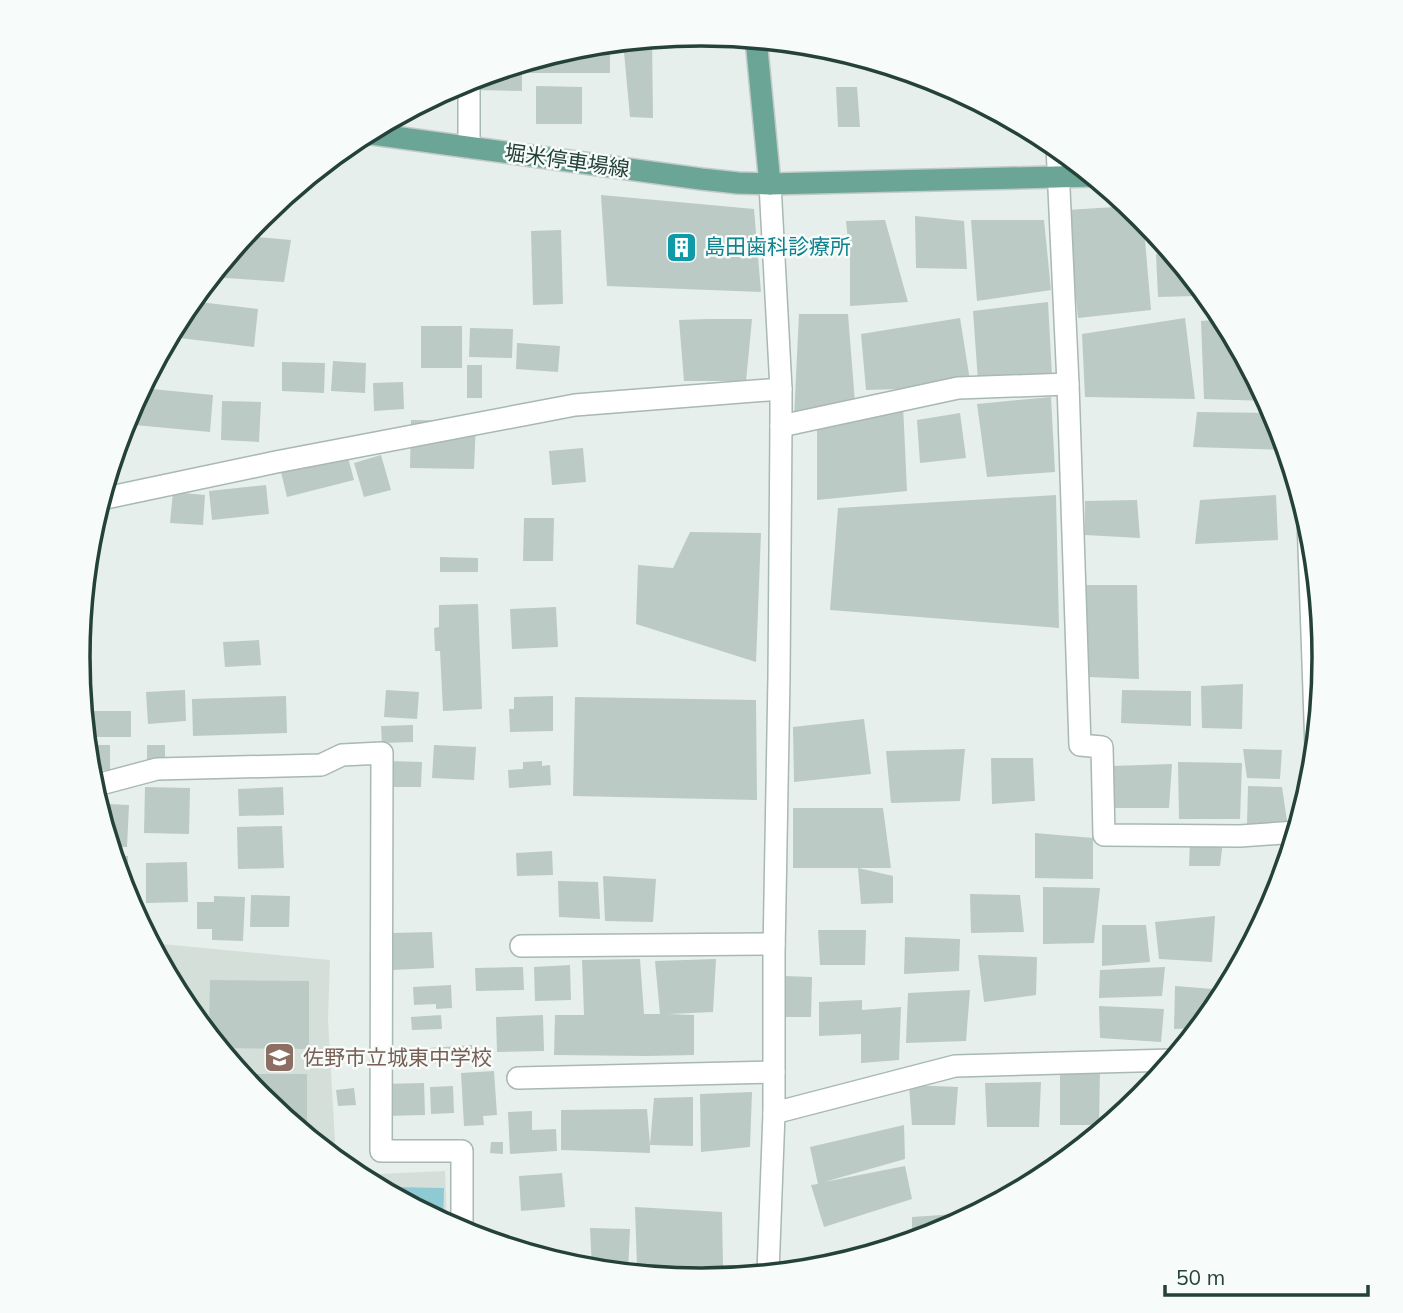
<svg xmlns="http://www.w3.org/2000/svg" width="1403" height="1313" font-family="Mulish,'Noto Sans JP',sans-serif">
<style>
.built{fill:#d4dfda}
.water{fill:#8ec9d4}
.building{fill:#bbcac4}
.lines{fill:none;stroke-linecap:round;stroke-linejoin:round}
.minor-casing{stroke:#a8b8b2;stroke-width:24}
.major-casing{stroke:#c2cac8;stroke-width:24}
.minor{stroke:#fff;stroke-width:21}
.major{stroke:#6aa596;stroke-width:21}
.labels{text-anchor:middle;stroke-width:5;stroke-linejoin:round;paint-order:stroke}
.street-label{font-size:21px;fill:#24423a;stroke:#f7fbf9}
.culture-label{font-size:21px;fill:#0d838f;stroke:#f7fbf9;text-anchor:start}
.education-label{font-size:21px;fill:#785e54;stroke:#f7fbf9;text-anchor:start}
.rim{fill:none;stroke:#24423a;stroke-width:3.5}
</style>
<rect width="100%" height="100%" fill="#e6efeb"/>
<g class="built">
<path d="M151 943 330 960 328 1020 336 1159 261 1097 183 1002Z"/>
<path d="M445 1171 447 1224 357 1175Z"/>
</g>
<path class="water" d="M392 1187 444 1188 443 1222 391 1194Z"/>
<g class="building">
<path d="M652 38 653 118 630 117 623 41Z"/>
<path d="M610 42V73H526V62L580 45Z"/>
<path d="M522 63V91L476 90V77Z"/>
<path d="M536 86 582 87V124H536Z"/>
<path d="M836 87H857L860 127H838Z"/>
<path d="M601 195 754 209 761 292 607 286Z"/>
<path d="M1131 206 1143 217 1151 310 1078 318 1067 210Z"/>
<path d="M915 216 964 221 967 269 916 268Z"/>
<path d="M885 220 908 302 850 306V261L846 221Z"/>
<path d="M971 220H1044L1051 290 977 301Z"/>
<path d="M561 230 563 304 533 305 531 231Z"/>
<path d="M244 236 291 240 284 282 210 277Z"/>
<path d="M1173 253 1194 278 1195 296 1158 297 1156 254Z"/>
<path d="M191 301 258 309 254 347 180 338 184 309Z"/>
<path d="M1048 302 1052 376 978 381 973 311Z"/>
<path d="M799 314H848L855 403 794 418Z"/>
<path d="M960 318 971 387 866 390 861 334Z"/>
<path d="M1185 318 1195 399 1085 397 1082 334Z"/>
<path d="M708 319H752L746 381H684L679 320Z"/>
<path d="M1224 319 1268 401 1204 399 1201 321Z"/>
<rect x="421" y="326" width="41" height="42"/>
<path d="M470 328 513 329 512 358 469 357Z"/>
<path d="M517 343 560 346 558 372 516 369Z"/>
<path d="M333 361 366 363 365 393 331 391Z"/>
<path d="M282 362 325 363 324 393 282 391Z"/>
<rect x="467" y="365" width="15" height="33"/>
<path d="M403 382 404 409 374 411 373 383Z"/>
<path d="M142 388 213 395 210 432 124 424Z"/>
<path d="M1051 397 1055 472 987 477 977 404Z"/>
<path d="M222 401 261 402 259 442 221 440Z"/>
<path d="M903 405 907 491 817 500V422Z"/>
<path d="M1197 412 1274 413 1287 450 1193 447Z"/>
<path d="M960 413 966 458 920 463 917 420Z"/>
<path d="M411 420 476 421 474 469 410 468Z"/>
<path d="M583 448 586 482 552 485 549 451Z"/>
<path d="M347 454 354 480 287 497 281 472Z"/>
<path d="M381 455 391 490 364 497 354 463Z"/>
<path d="M266 485 269 514 212 520 209 491Z"/>
<path d="M173 492 205 495 203 525 170 523Z"/>
<path d="M1056 495 1059 628 830 610 838 508Z"/>
<path d="M1276 495 1278 540 1195 544 1200 500Z"/>
<path d="M1137 500 1140 538 1085 535V501Z"/>
<path d="M524 518H554L553 561H523Z"/>
<path d="M690 532 761 533 756 662 636 624 638 565 673 568Z"/>
<path d="M440 557 478 558V572H440Z"/>
<path d="M1086 585H1137L1139 679 1089 677Z"/>
<path d="M478 604 482 709 443 711 440 651H435L434 628 439 627V605Z"/>
<path d="M556 607 558 647 512 649 510 609Z"/>
<path d="M259 640 261 665 225 667 223 642Z"/>
<path d="M1243 684 1242 729 1202 728 1201 686Z"/>
<path d="M185 690 186 721 148 724 146 692Z"/>
<path d="M386 690 419 692 417 719 384 717Z"/>
<path d="M1122 690 1191 691V726L1121 723Z"/>
<path d="M286 696 287 733 193 736 192 699Z"/>
<path d="M553 696V731L510 732 509 709H514V697Z"/>
<path d="M575 697 756 700 757 800 573 796Z"/>
<rect x="94" y="711" width="37" height="26"/>
<path d="M864 719 871 774 794 782 793 727Z"/>
<path d="M413 725V742L382 743 381 726Z"/>
<rect x="94" y="745" width="16" height="25"/>
<rect x="147" y="745" width="18" height="14"/>
<path d="M434 745 476 747 474 780 432 778Z"/>
<path d="M965 749 960 801 891 803 886 751Z"/>
<path d="M1243 749 1282 750 1280 779 1247 778Z"/>
<path d="M991 758H1033L1035 801 992 804Z"/>
<path d="M388 761 422 762 421 787H387Z"/>
<path d="M542 761V766L550 765 551 785 509 788 508 770 523 769V762Z"/>
<path d="M1178 762 1242 763 1240 819H1179Z"/>
<path d="M1172 764 1169 808H1110L1111 766Z"/>
<path d="M1248 786 1282 787 1287 821 1247 825Z"/>
<path d="M145 787 190 788 189 834 144 833Z"/>
<path d="M283 787 284 815 239 816 238 789Z"/>
<path d="M107 804 129 805 127 847H111L107 832Z"/>
<path d="M793 808H883L891 868H793Z"/>
<path d="M282 826 284 868 238 869 237 827Z"/>
<path d="M1035 833 1093 838V879L1035 878Z"/>
<path d="M1190 840 1223 841 1220 866H1189Z"/>
<path d="M552 851 553 875 517 876 516 853Z"/>
<path d="M114 856H128V886H123Z"/>
<path d="M187 862 188 902 146 903V863Z"/>
<path d="M858 868 893 876V903L861 904Z"/>
<path d="M603 876 656 879 653 922 605 921Z"/>
<path d="M558 881 598 882 600 919 559 917Z"/>
<path d="M1043 887 1100 888 1094 943 1043 944Z"/>
<path d="M970 894 1020 895 1024 932 971 933Z"/>
<path d="M251 895 290 896 289 927H250Z"/>
<path d="M214 896 245 897 243 941 212 940V929H197V902H214Z"/>
<path d="M1215 916 1212 962 1159 959 1155 922Z"/>
<path d="M1102 925H1146L1150 962 1102 966Z"/>
<path d="M818 930H866L865 965H820Z"/>
<path d="M432 932 434 968 392 970 391 933Z"/>
<path d="M905 937 960 939 959 971 904 974Z"/>
<path d="M978 955 1037 957 1036 995 984 1002Z"/>
<path d="M640 959 644 1014H660L655 961 716 959 713 1012 668 1014 694 1015V1055L647 1056 554 1055 555 1015H584L582 960Z"/>
<path d="M570 965 571 1000 535 1001 534 967Z"/>
<path d="M523 967 524 990 476 991 475 968Z"/>
<path d="M1165 967 1162 996 1099 998 1100 970Z"/>
<path d="M784 976 812 977 811 1017H785Z"/>
<path d="M210 980 309 981V1049L220 1048 209 1034Z"/>
<path d="M451 985 452 1008 436 1009V1004L414 1005 413 987Z"/>
<path d="M1175 986 1226 990 1219 1003 1199 1028 1174 1029Z"/>
<path d="M970 990 966 1041 906 1043 908 993Z"/>
<path d="M862 1000V1010L901 1007 899 1060 861 1063V1034L819 1036V1002Z"/>
<path d="M1099 1006 1164 1009 1161 1042 1100 1038Z"/>
<path d="M441 1015 442 1029 412 1030 411 1017Z"/>
<path d="M543 1015 544 1051 497 1052 496 1017Z"/>
<path d="M472 1045 473 1060 416 1065 415 1049Z"/>
<path d="M494 1071 497 1115 483 1116 484 1125 464 1126 461 1073Z"/>
<path d="M1100 1071 1099 1125H1060V1072Z"/>
<path d="M242 1074H307V1135L261 1097Z"/>
<path d="M1041 1082 1039 1127H987L985 1083Z"/>
<path d="M424 1083 425 1115 382 1116V1084Z"/>
<path d="M909 1085 958 1087 955 1125H912Z"/>
<path d="M453 1086 454 1113 431 1114 430 1087Z"/>
<path d="M354 1088 356 1105 338 1106 336 1090Z"/>
<path d="M752 1092 750 1147 701 1152 700 1094Z"/>
<path d="M693 1097V1146L650 1145V1153L561 1150V1110L647 1109 650 1145 654 1098Z"/>
<path d="M532 1111V1130L556 1129 557 1151 510 1154 508 1112Z"/>
<path d="M904 1125 905 1159 824 1182 905 1166 912 1199 824 1227 811 1185 818 1184 810 1147Z"/>
<path d="M491 1142H503V1154L490 1153Z"/>
<path d="M562 1173 565 1207 521 1211 519 1176Z"/>
<path d="M635 1207 722 1212 723 1266 637 1267Z"/>
<path d="M956 1214 957 1223 940 1232 912 1241V1217Z"/>
<path d="M590 1228 630 1229 628 1272 592 1269Z"/>
<path d="M539 1255H577V1267Z"/>
</g>
<g class="lines">
<defs>
<g id="minor">
<path d="M469 79V147"/>
<path d="M1057 146 1068 384 1080 745 1102 747 1104 835 1240 836 1297 832"/>
<path d="M781 426 958 388 1068 384"/>
<path d="M101 499 276 462 575 405 781 389"/>
<path d="M1308 518 1316 749"/>
<path d="M93 786 157 769 321 765 342 755 382 753 381 1151H462V1232"/>
<path d="M521 946 774 944"/>
<path d="M518 1078 774 1072"/>
<path d="M774 1113 955 1066 1173 1060"/>
<path d="M768 1273 774 1113V953L779 677 781 426V389L770 184"/>
</g>
<g id="major">
<path d="M756 39 770 184"/>
<path d="M365 133 701 179 738 183 770 184 1094 176"/>
</g>
</defs>
<use href="#minor" class="minor-casing"/>
<use href="#major" class="major-casing"/>
<use href="#minor" class="minor"/>
<use href="#major" class="major"/>
</g>
<defs>
<symbol id="building-square" viewBox="-11 -11 22 22"><rect x="-9" y="-9" width="18" height="18" rx="4" fill="#0f9aa8" stroke="#f7fbf9"/><path d="M-4-6H4V6H1V3H-1V6H-4ZM-2.5-4.3h1.7v1.8h-1.7ZM.8-4.3h1.7v1.8H.8ZM-2.5-1h1.7V.8h-1.7ZM.8-1h1.7V.8H.8Z" fill="#fff"/></symbol>
<symbol id="school-square" viewBox="-11 -11 22 22"><rect x="-9" y="-9" width="18" height="18" rx="4" fill="#8d6e63" stroke="#f7fbf9"/><path d="M0-5L7-2L0 1L-7-2ZM-4 1L0 2.5L4 1V4Q0 6-4 4Z" fill="#fff"/></symbol>
</defs>
<g fill-rule="evenodd">
<use href="#building-square" x="664" y="230" width="35" height="35"/>
<use href="#school-square" x="262" y="1040" width="35" height="35"/>
</g>
<g class="labels">
<g class="street-label">
<text transform="translate(567 161) rotate(8)" y="7">堀米停車場線</text>
</g>
<g class="culture-label">
<text x="704" y="254">島田歯科診療所</text>
</g>
<g class="education-label">
<text x="303" y="1065">佐野市立城東中学校</text>
</g>
</g>
<path d="M0 0H1403V1313H0ZM90 657a611 611 0 1 1 1222 0a611 611 0 1 1-1222 0Z" fill="#f7fbf9" fill-rule="evenodd"/>
<path class="rim" d="M90 657a611 611 0 1 1 1222 0a611 611 0 1 1-1222 0Z"/>
<path d="M1165 1285v10h203v-10" fill="none" stroke="#24423a" stroke-width="3.5"/>
<text x="1176" y="1285" font-size="21" fill="#24423a" stroke="#f7fbf9" stroke-width="5" paint-order="stroke">50 m</text>
</svg>
